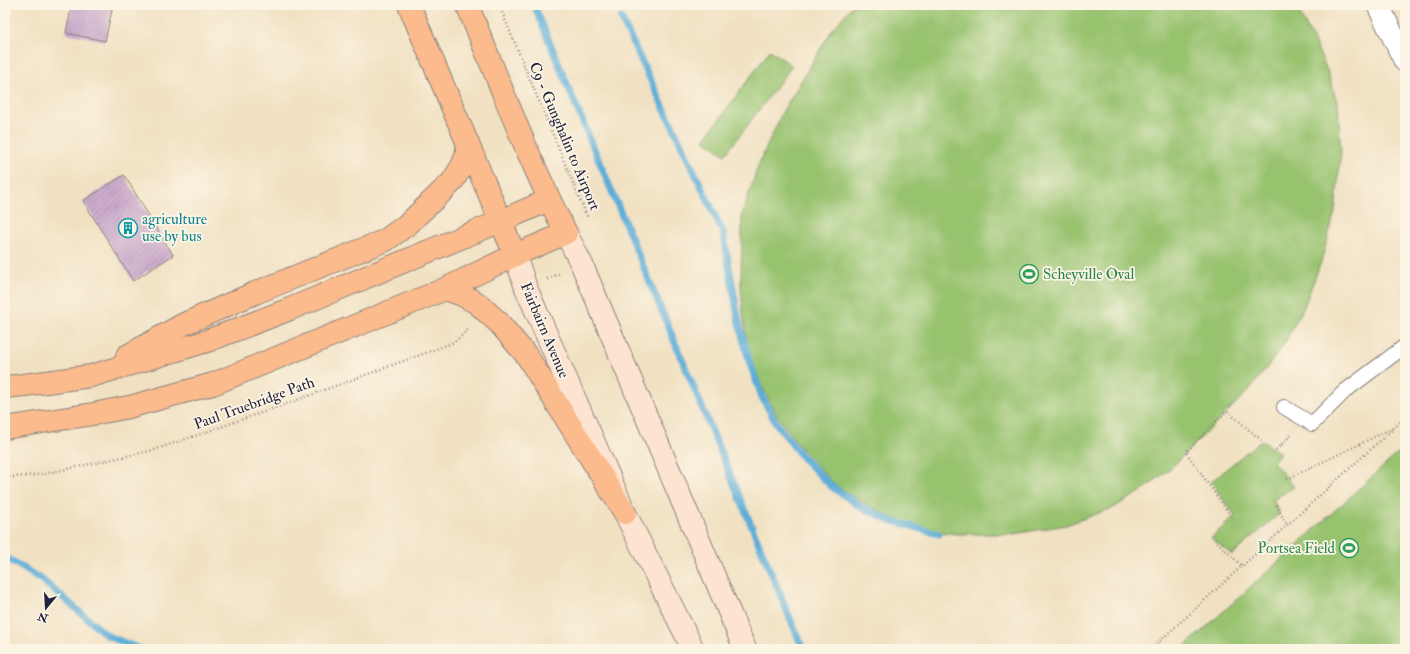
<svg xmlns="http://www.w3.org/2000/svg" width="1410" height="654" font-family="'IM FELL Double Pica',serif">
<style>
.pitch{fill:#97c26e;stroke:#5c7254}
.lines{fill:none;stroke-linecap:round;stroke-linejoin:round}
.stream{stroke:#5daed8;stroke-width:7}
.building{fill:url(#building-hatch)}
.lane-casing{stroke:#8a827e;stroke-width:16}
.street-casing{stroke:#8a827e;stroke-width:24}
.secondary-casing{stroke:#8a827e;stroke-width:24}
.primary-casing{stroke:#8a827e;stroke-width:24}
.highway-casing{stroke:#8a827e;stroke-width:24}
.path{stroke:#8a827e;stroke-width:2.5;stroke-dasharray:1 3;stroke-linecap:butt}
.lane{stroke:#fff;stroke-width:14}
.street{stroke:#fff;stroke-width:22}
.secondary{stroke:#fde4d1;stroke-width:22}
.primary{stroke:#fbbb8c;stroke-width:22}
.highway{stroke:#fbbb8c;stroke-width:22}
.labels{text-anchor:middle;stroke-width:3.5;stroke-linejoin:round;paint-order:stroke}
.street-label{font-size:15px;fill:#22223b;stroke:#fcf5e5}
.culture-label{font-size:15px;fill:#0d838f;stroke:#fcf5e5;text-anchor:start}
.leisure-label{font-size:15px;fill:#27864d;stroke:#fcf5e5;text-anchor:start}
</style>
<defs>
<pattern id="building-hatch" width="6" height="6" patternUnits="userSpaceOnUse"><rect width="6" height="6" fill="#c9a7cb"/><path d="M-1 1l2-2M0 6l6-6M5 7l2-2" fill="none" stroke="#ac8faf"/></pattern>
</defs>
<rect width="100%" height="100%" fill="#fcf5e5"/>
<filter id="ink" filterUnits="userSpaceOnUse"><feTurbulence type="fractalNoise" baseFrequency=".025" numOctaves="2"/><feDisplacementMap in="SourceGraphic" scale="8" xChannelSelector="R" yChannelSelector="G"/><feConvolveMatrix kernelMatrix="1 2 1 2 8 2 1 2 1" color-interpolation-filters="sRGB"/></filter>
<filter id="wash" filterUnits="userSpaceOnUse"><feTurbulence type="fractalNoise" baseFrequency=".012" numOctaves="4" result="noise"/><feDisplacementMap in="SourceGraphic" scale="16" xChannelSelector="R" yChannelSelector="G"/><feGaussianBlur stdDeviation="0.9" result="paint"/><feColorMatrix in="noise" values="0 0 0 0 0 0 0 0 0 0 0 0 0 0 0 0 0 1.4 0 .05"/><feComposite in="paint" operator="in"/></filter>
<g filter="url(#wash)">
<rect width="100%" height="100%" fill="#f1e1c2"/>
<g class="pitch">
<path d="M853 5H1295L1313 39 1327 70 1338 105 1341 152 1335 212 1321 262 1303 309 1281 349 1251 388 1172 467 1142 491 1113 508 1066 525 1014 534H958L938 532 898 521 862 502 835 485 801 449 777 416 761 385 748 350 743 313 741 286 742 214 758 166 783 111 832 30Z"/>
<path d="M770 50 792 66 725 155 704 140Z"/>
<path d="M1261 440 1280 453 1273 462 1294 487 1273 500 1280 513 1232 555 1211 538 1235 516 1211 482Z"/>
<path d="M1405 447V649H1182Z"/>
</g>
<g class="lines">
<g class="stream">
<path d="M534 5 803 649"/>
<path d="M621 18 723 232 739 323 749 361 762 397 776 423 801 456 832 487 861 507 889 520 939 534"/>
<path d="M5 557 41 579 108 636 140 649"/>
</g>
</g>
<g id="blocks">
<g class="building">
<path d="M72 5H113L105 41 66 33Z"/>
<path d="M124 175 173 255 133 281 83 201Z"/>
</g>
</g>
</g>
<g filter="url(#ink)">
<use href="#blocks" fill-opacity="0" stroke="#8a827e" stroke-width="1"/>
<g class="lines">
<defs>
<path id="lane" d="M1284 407 1312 424 1345 391 1405 346"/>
<path id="street" d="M1378 5 1405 61"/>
<g id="secondary">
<path d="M566 233 582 265 745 649"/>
<path d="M515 255 526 288 625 513 693 649"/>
</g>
<g id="primary">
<path d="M409 5 515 255 566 233C528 159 499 81 467 5"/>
<path d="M501 221 549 200"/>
</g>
<g id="highway">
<path d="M445 289 462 295 477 303 499 323 527 356 625 513"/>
<path d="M127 356 184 324 255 293 386 240 408 224 452 182 462 166 466 156 468 143"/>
<path d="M5 387 24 385 91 376 207 341 290 309 501 221"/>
<path d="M5 428 93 414 129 407 213 384 445 289 515 255"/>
</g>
</defs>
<use href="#lane" class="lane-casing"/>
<use href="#street" class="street-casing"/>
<use href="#secondary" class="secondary-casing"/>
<use href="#primary" class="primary-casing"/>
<use href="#highway" class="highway-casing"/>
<g class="path">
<path d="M499 5 588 219"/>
<path d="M547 279 561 273"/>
<path d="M1276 450 1292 434"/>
<path d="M5 478 44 474 154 450 278 407 439 348 454 342 470 328"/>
<path d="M1287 479 1393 428"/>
<path d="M1276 505 1287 525"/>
<path d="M1233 519 1186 452 1227 411 1261 440"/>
<path d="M1217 542 1242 566"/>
<path d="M1151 649 1405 418"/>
</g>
<use href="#lane" class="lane"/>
<use href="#street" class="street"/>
<use href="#secondary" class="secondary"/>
<use href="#primary" class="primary"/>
<use href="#highway" class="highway"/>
</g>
</g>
<defs>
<symbol id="building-ring" viewBox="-11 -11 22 22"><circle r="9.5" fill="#fcf5e5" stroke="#0f9aa8" stroke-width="1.5"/><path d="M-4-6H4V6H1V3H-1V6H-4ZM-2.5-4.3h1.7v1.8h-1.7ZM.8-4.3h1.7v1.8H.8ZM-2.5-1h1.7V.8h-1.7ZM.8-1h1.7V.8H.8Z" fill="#0f9aa8"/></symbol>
<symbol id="stadium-ring" viewBox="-11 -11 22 22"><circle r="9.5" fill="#fcf5e5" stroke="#2e9e5b" stroke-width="1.5"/><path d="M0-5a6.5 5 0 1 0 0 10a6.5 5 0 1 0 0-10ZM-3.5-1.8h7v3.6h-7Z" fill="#2e9e5b"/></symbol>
</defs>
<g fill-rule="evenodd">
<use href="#building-ring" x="117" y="217" width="22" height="22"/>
<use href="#stadium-ring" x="1018" y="263" width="22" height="22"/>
<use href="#stadium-ring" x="1338" y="537" width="22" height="22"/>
</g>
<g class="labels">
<g class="street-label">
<text transform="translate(565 136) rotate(67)" y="5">C9 - Gunghalin to Airport</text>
<text transform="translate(545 330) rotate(67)" y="5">Fairbairn Avenue</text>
<text transform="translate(254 403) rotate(-20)" y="5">Paul Truebridge Path</text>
</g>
<g class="culture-label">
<text x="142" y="224">agriculture<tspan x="142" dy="17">use by bus</tspan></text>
</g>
<g class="leisure-label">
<text x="1043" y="279">Scheyville Oval</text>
<text x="1335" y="553" text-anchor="end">Portsea Field</text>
</g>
</g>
<rect width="1410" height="654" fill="none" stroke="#fcf5e5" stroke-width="20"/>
<g transform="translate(46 608) rotate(198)" stroke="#fcf5e5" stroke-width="3" paint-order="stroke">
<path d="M0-3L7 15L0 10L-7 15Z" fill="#22223b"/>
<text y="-6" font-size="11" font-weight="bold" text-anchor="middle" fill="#22223b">N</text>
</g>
</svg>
